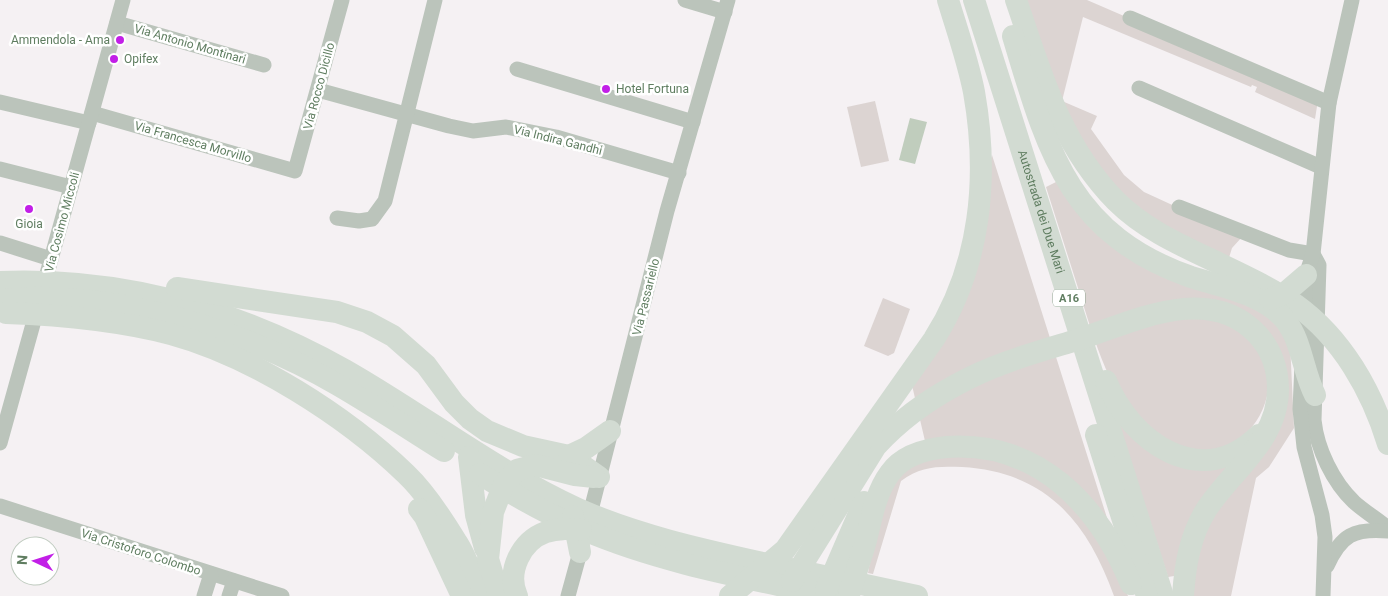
<svg xmlns="http://www.w3.org/2000/svg" width="1388" height="596" font-family="Roboto,sans-serif">
<style>
.green{fill:#dcd4d2}
.water{fill:#c0cdbd}
.lines{fill:none;stroke-linecap:round;stroke-linejoin:round}
.minor{stroke:#bbc4bb;stroke-width:15}
.highway{stroke:#d2dbd2;stroke-width:22}
.poi-dot{fill:#c21fe7;stroke:#fff;stroke-width:2}
.labels{text-anchor:middle;stroke-width:5;stroke-linejoin:round;paint-order:stroke}
.shield{fill:#fff;stroke:#8fa490;stroke-width:1}
.shield-label{font-size:11px;font-weight:bold;fill:#5f7d60}
.poi-label{font-size:12px;fill:#5f7d60;stroke:#fff;text-anchor:start}
.street-label{font-size:12px;fill:#5f7d60;stroke:#fff}
</style>
<rect width="100%" height="100%" fill="#f5f1f3"/>
<g class="green">
<path d="M1025 0H1087L1318 100 1315 119 1255 92 1257 87 1252 85 1251 87 1083 17 1062 101 1097 116 1091 129 1124 175 1144 192 1242 237 1232 248 1228 261C1199 246 1167 234 1141 215 1069 165 1052 78 1025 0Z"/>
<path d="M875 101 889 161 861 167 847 107Z"/>
<path d="M992 155 1108 521 1068 482 925 441 911 381 925 363Z"/>
<path d="M1056 182 1068 200 1098 230 1132 256 1164 273 1249 302 1267 311 1279 321 1290 342 1294 428 1269 467 1256 478 1231 596H1186C1185 570 1191 541 1203 519 1218 491 1245 471 1264 446 1291 409 1288 362 1259 327 1219 281 1154 307 1106 321L1112 338C1138 330 1168 316 1195 314 1213 313 1231 320 1244 332 1314 393 1219 499 1150 435 1110 397 1095 342 1079 291 1068 256 1057 222 1046 187Z"/>
<path d="M883 298 910 309 894 353 888 356 864 346Z"/>
<path d="M1119 424 1130 432 1231 458 1174 576 1168 577Z"/>
<path d="M982 451 1062 489 1119 572 1128 596H1114C1087 521 1046 472 962 467 938 466 921 466 901 481L873 574 868 573 880 506 903 464Z"/>
</g>
<path class="water" d="M910 118 927 122 915 164 899 160Z"/>
<g class="lines">
<g class="minor">
<path d="M685 0 725 12"/>
<path d="M1130 18 1329 103"/>
<path d="M117 23 264 65"/>
<path d="M517 69 693 122"/>
<path d="M1139 88 1321 167"/>
<path d="M318 90 449 126 473 131 506 127 556 137 679 173"/>
<path d="M0 102 89 123"/>
<path d="M92 113 295 171 342 0"/>
<path d="M0 169 71 187"/>
<path d="M1179 207 1289 250 1313 254"/>
<path d="M337 218 359 221 372 219 385 201 435 0"/>
<path d="M0 243 51 259"/>
<path d="M1313 254 1319 265 1314 420C1317 449 1333 482 1354 502 1364 511 1377 519 1388 528"/>
<path d="M0 443 123 0"/>
<path d="M0 506 282 596"/>
<path d="M588 522 667 211 728 0"/>
<path d="M1327 566C1341 535 1354 528 1388 531"/>
<path d="M204 596 211 574"/>
<path d="M229 596 234 581"/>
<path d="M568 596 582 545"/>
<path d="M1323 596 1325 537 1322 515 1304 447 1300 409 1306 275 1313 254 1329 103 1352 0"/>
</g>
<g class="highway">
<path id="s1" d="M974 0 1163 596"/>
<path d="M1016 0C1041 73 1060 144 1116 201 1143 228 1178 244 1212 260 1241 274 1270 287 1296 305 1342 338 1372 391 1388 444"/>
<path d="M1013 36C1047 149 1068 234 1191 277 1222 287 1265 294 1286 321 1302 342 1303 372 1315 395"/>
<path d="M0 282C123 277 238 310 345 370 424 415 495 471 578 509 637 535 700 549 763 563 814 574 866 585 917 596"/>
<path d="M177 288 337 312 367 322 393 336 426 365 454 403 470 419 487 431 523 446 569 456 599 477"/>
<path d="M1270 299 1285 293 1306 275"/>
<path d="M0 300C16 299 33 297 49 298 148 301 253 336 338 385 374 406 409 429 444 451"/>
<path d="M6 313C61 315 117 320 171 334 252 356 346 416 406 474 426 493 442 518 456 541 467 557 473 578 481 596"/>
<path d="M1106 381C1131 442 1201 492 1259 435"/>
<path d="M1096 435 1147 596"/>
<path d="M569 456 586 448 610 431"/>
<path d="M469 457 476 515 485 548"/>
<path d="M480 474C513 495 547 514 584 530 661 563 747 578 830 596"/>
<path d="M419 509 425 517 462 596"/>
<path d="M573 516 580 552"/>
<path d="M792 581 876 446C898 422 928 400 956 385 995 363 1038 352 1080 339 1135 321 1209 283 1257 334 1271 349 1278 369 1278 389 1278 441 1232 470 1206 510 1190 536 1185 565 1183 596"/>
<path d="M826 590 864 502"/>
<path d="M849 595C854 578 860 561 865 544 871 521 875 493 890 473 903 455 925 449 947 447 1038 441 1098 504 1131 584"/>
<path d="M499 596 488 559 493 512 504 484 517 470 536 465 575 475 594 477"/>
<path d="M517 596C506 572 521 541 546 532 558 528 569 529 581 530"/>
<path d="M730 596 785 550 934 339C981 265 989 177 974 92 968 61 957 30 948 0"/>
</g>
</g>
<g class="poi-dot">
<circle cx="120" cy="40" r="5"/>
<circle cx="114" cy="59" r="5"/>
<circle cx="606" cy="89" r="5"/>
<circle cx="29" cy="209" r="5"/>
</g>
<g class="labels">
<rect class="shield" x="1053" y="289.5" width="32" height="17" rx="4"/>
<g class="shield-label">
<text x="1069" y="302">A16</text>
</g>
<g class="poi-label">
<text x="110" y="44" text-anchor="end">Ammendola - Ama</text>
<text x="124" y="63">Opifex</text>
<text x="616" y="93">Hotel Fortuna</text>
<text x="29" y="228" text-anchor="middle">Gioia</text>
</g>
<g class="street-label">
<text transform="translate(190 44) rotate(16)" y="4">Via Antonio Montinari</text>
<text transform="translate(319 86) rotate(-75)" y="4">Via Rocco Dicillo</text>
<text transform="translate(558 140) rotate(14)" y="4">Via Indira Gandhi</text>
<text transform="translate(193 142) rotate(16)" y="4">Via Francesca Morvillo</text>
<text dy="4" stroke="none"><textPath href="#s1" startOffset="222">Autostrada dei Due Mari</textPath></text>
<text transform="translate(62 222) rotate(-75)" y="4">Via Cosimo Miccoli</text>
<text transform="translate(646 297) rotate(-76)" y="4">Via Passariello</text>
<text transform="translate(141 552) rotate(18)" y="4">Via Cristoforo Colombo</text>
</g>
</g>
<g transform="translate(35 561) rotate(274)"><circle r="24" fill="#ffffff" stroke="#bfcbbf"/>
<path d="M0-4L9 19L0 12L-9 19Z" fill="#c21fe7"/>
<text y="-8" font-size="14" font-weight="bold" text-anchor="middle" fill="#5f7d60">N</text>
</g>
</svg>
